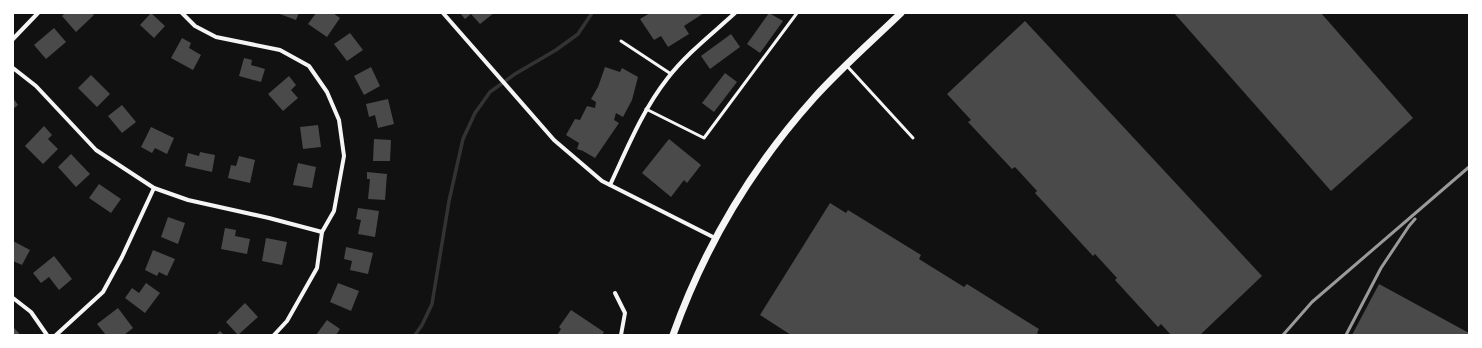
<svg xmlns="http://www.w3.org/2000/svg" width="1482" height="348" font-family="Cabin,sans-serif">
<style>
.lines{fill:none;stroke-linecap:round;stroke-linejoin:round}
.stream{stroke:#333;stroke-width:3.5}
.building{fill:#4a4a4a}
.service{stroke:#f5f5f5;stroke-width:3}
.minor{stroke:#f5f5f5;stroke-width:4}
.tertiary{stroke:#f5f5f5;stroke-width:7}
.rail{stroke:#9a9a9a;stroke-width:3}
</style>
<rect width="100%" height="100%" fill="#111"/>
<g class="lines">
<path class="stream" d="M415 335 422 325 432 304 449 201 463 139 475 113 490 92 515 74 556 50 578 34 592 13"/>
</g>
<g class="building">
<path d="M65 13H92L94 15 76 32 62 16Z"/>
<path d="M151 13 165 26 154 38 140 25Z"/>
<path d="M277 13H299L296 20Z"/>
<path d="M316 13H333L340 18 327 37 308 24Z"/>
<path d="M460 13H494L480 24 471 14 465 19Z"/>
<path d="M650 13H704L684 26 689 34 668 47 661 36 654 40 640 19Z"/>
<path d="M769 13 783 21 760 53 747 44Z"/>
<path d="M1174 13H1321L1413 118 1331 191Z"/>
<path d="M1025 21 1262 276 1200 335H1171L1161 324 1158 327 1115 280 1117 278 1095 254 1093 256 1035 193 1037 191 1015 167 1012 169 968 122 971 120 947 94Z"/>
<path d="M54 28 66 42 46 59 34 45Z"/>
<path d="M350 33 363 50 347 61 334 44Z"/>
<path d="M731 34 740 47 710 69 701 56Z"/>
<path d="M182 38 191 43 189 48 201 55 193 70 171 58Z"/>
<path d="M244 58 252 60 251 65 265 69 261 82 239 76Z"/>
<path d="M371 67 380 86 364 95 354 76Z"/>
<path d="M605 67 620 72 622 68 638 77 632 100 623 117 616 113 614 120 619 123 595 158 583 151 577 149 579 143 566 135 575 119 580 120 587 106 595 108 596 102 591 99 598 87Z"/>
<path d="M725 73 737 82 714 112 702 103Z"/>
<path d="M91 75 110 94 97 107 78 88Z"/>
<path d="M289 76 296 85 291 90 298 98 283 111 268 94Z"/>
<path d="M13 98 18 105 13 109Z"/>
<path d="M388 99 394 124 378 128 375 115 369 117 366 104Z"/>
<path d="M122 105 136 122 122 133 108 116Z"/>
<path d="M318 125 321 147 303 149 300 127Z"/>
<path d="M44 126 52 135 48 139 58 149 43 164 25 146Z"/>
<path d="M151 127 174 138 167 154 155 148 152 153 141 147Z"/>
<path d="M374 139 391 140 390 161H373Z"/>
<path d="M669 139 701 165 687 183 684 180 671 197 642 173Z"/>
<path d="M200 152 215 155 212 172 185 166 188 153 199 156Z"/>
<path d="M71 154 90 174 76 187 58 167Z"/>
<path d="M239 156 255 160 250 183 228 178 231 165 236 166Z"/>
<path d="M298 163 316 167 312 188 293 185Z"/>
<path d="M367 172 387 174 385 200 368 199 370 179H367Z"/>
<path d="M99 184 121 199 111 213 89 198Z"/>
<path d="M830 203 846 213 848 210 921 255 919 259 964 287 967 284 1039 329 1037 333 1040 335H791L760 315Z"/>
<path d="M358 208 379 211 375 237 358 234 361 220 356 219Z"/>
<path d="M168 217 185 223 178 244 161 237Z"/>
<path d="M225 228 236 230 235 236 250 239 247 254 221 249Z"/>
<path d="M266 238 287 242 282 265 262 261Z"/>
<path d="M13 241 30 250 22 265 13 261Z"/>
<path d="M346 247 373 253 368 274 350 270 352 261 344 259Z"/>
<path d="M153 250 175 259 167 276 159 272 157 276 145 270Z"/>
<path d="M54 256 72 279 59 290 49 277 41 283 33 273Z"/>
<path d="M146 283 160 293 145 313 125 298 132 288 139 293Z"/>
<path d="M338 283 359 291 351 311 330 302Z"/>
<path d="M1379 284 1469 333V335H1352Z"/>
<path d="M245 303 258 317 238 335 226 322Z"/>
<path d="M118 308 133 328 124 335H106L97 324Z"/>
<path d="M571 310 604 332 602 335H557L561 329 559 327Z"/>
<path d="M327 320 340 329 336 335H316Z"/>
<path d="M13 327 19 333 18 335H13Z"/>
<path d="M220 331 224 335H216Z"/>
</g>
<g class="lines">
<g class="service">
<path d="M621 41 671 74"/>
<path d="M847 66 913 138"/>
<path d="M646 109 704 138 797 13"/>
</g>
<g class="minor">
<path d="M182 13 195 26 216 37 280 50 309 66 327 92 339 120 344 156 334 211 322 232 317 268 287 321 274 335"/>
<path d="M443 13 554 140 602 181 715 238"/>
<path d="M13 39 38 13"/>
<path d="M13 68 36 86 96 150 154 188 188 200 269 218 322 232"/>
<path d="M610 185C627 149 642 111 667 79 686 54 712 34 735 13"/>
<path d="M615 293 625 313 621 335"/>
<path d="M13 298 31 312 47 335"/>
<path d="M56 335 103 292 122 257 154 188"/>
</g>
<path class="tertiary" d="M673 335C704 248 752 167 814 98 841 68 872 41 901 13"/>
<g class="rail">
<path d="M1283 335 1312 302 1469 167"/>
<path d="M1346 335 1381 268 1409 226 1415 219"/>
</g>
</g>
<rect width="1482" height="348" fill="none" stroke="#ffffff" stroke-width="28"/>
</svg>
